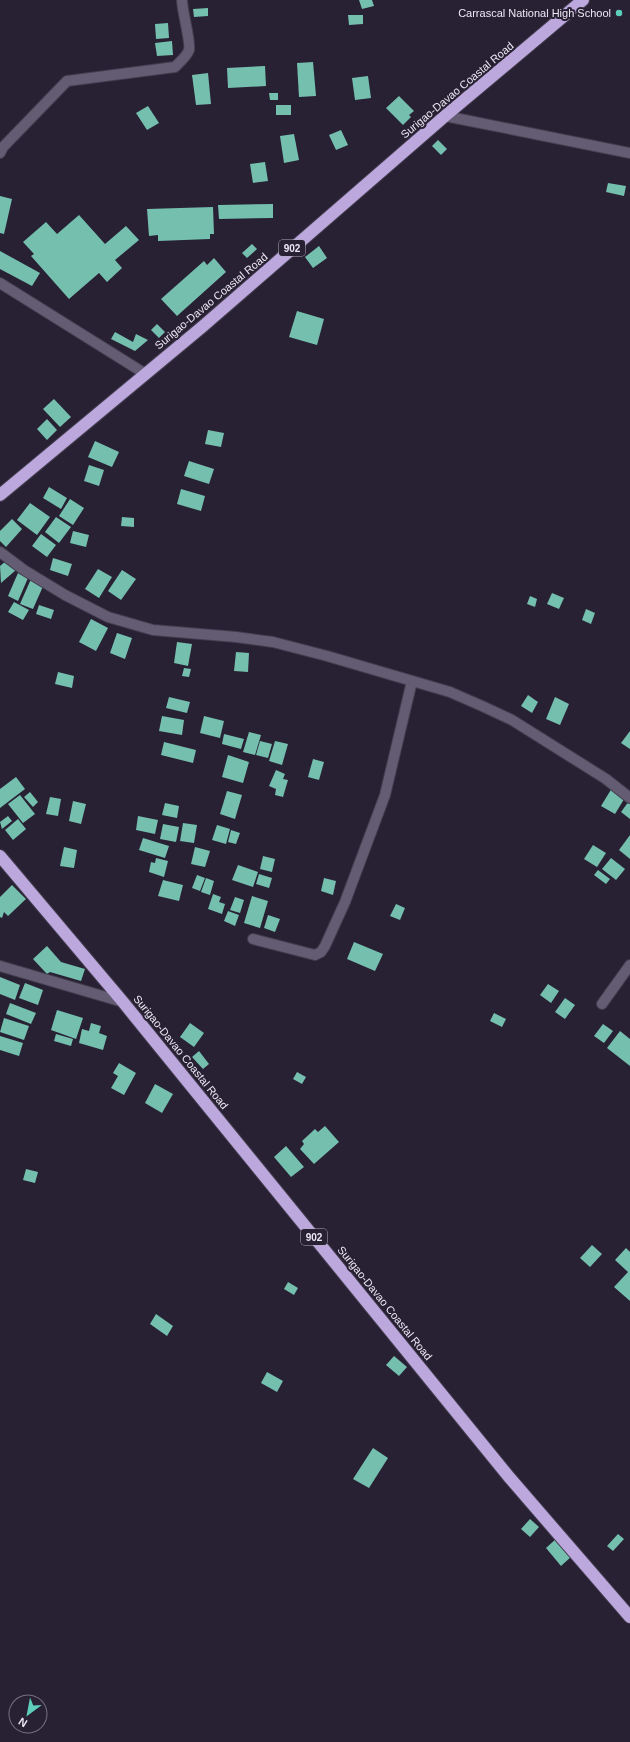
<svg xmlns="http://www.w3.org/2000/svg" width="630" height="1742" font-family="Arial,sans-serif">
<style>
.building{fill:#75bfaf}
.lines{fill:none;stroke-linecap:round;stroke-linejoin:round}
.minor-casing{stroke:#433d4f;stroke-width:12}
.highway-casing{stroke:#433d4f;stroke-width:14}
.minor{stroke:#645c72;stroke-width:10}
.highway{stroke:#bca8dd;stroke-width:12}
.poi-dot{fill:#5dceb9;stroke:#282134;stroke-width:1.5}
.labels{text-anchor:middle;stroke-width:4;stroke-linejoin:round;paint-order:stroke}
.shield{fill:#282134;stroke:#b1acba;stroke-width:1}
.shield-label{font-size:10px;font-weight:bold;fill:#ece7f4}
.poi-label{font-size:11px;fill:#ece7f4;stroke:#282134;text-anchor:end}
.street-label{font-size:11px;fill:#ece7f4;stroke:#282134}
</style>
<rect width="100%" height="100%" fill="#282134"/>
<g class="building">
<path d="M359 0H372L374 6 362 9Z"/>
<path d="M208 8V16L194 17 193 9Z"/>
<path d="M348 15H363V24L349 25Z"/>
<path d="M168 23 169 38 156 39 155 24Z"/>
<path d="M172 41 173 55 157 56 155 43Z"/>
<path d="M313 62 316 96 299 97 297 63Z"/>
<path d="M265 66 266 86 228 88 227 68Z"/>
<path d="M208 73 211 104 196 105 192 75Z"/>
<path d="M368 76 371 98 355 100 352 78Z"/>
<path d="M269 93H278V100H270Z"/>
<path d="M399 96 414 111 409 115 411 117 403 125 386 108Z"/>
<rect x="276" y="105" width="15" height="10"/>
<path d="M148 106 159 123 147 130 136 113Z"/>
<path d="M341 130 348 145 336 150 329 135Z"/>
<path d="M294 134 299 160 284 163 280 136Z"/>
<path d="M438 140 447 149 441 155 432 146Z"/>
<path d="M265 162 268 181 253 183 250 164Z"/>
<path d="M608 183 626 186 624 196 606 192Z"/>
<path d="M0 196 12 199 4 234 0 233Z"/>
<path d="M273 204V218L219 219 218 205Z"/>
<path d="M213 207 214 234H210V239L158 241V235L149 236 147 209Z"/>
<path d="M79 215 105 244 126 226 139 240 115 260 122 268 107 282 99 273 69 299 31 256 34 254 23 242 46 222 57 234Z"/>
<path d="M252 244 257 249 247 258 242 253Z"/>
<path d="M319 246 327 258 313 268 305 257Z"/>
<path d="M0 251 40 273 32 286 0 269Z"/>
<path d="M214 258 226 272 177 316 161 299 204 261 207 265Z"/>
<path d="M297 311 324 319 317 345 289 337Z"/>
<path d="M157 324 165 332 159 338 151 330Z"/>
<path d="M115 332 133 342 136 334 148 340 135 351 111 339Z"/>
<path d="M54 399 71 417 60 427 43 409Z"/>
<path d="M47 419 57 430 47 440 37 429Z"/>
<path d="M208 430 224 433 221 447 205 444Z"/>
<path d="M95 441 119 452 112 467 88 457Z"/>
<path d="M189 461 214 469 209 484 184 476Z"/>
<path d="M89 465 104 470 99 486 84 481Z"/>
<path d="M49 487 67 498 61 509 43 498Z"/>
<path d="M181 489 205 496 201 511 177 504Z"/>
<path d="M70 499 84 508 73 525 59 516Z"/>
<path d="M30 503 50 517 37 535 17 520Z"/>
<path d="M56 517 71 527 59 543 45 532Z"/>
<path d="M122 517 134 518V527L121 526Z"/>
<path d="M12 519 22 529 6 547 0 541V531Z"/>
<path d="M73 531 89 535 86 547 70 543Z"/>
<path d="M41 534 56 545 47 557 32 546Z"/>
<path d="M53 558 72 564 68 576 50 570Z"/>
<path d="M7 560 16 570 1 583 0 566Z"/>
<path d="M98 569 112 577 99 598 85 589Z"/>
<path d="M122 570 136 579 121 600 108 591Z"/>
<path d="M18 573 28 578 18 601 8 596Z"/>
<path d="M31 579 44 584 33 609 20 604Z"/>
<path d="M552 593 564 598 559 609 547 604Z"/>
<path d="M530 596 537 599 535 607 527 604Z"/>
<path d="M14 602 29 610 23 620 8 612Z"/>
<path d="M39 605 54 610 51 619 36 614Z"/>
<path d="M586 609 595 613 591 624 582 620Z"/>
<path d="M91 619 108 628 96 651 79 642Z"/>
<path d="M117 633 132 638 125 659 110 653Z"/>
<path d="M177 642 192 644 188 666 174 663Z"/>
<path d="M236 652 249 653 248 672 234 671Z"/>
<path d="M184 668 191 669 189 677 182 676Z"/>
<path d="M58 672 74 676 72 688 55 684Z"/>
<path d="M528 695 538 702 532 713 521 706Z"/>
<path d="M169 697 190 702 187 713 166 708Z"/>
<path d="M555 697 569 704 560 725 546 719Z"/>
<path d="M162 716 184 720 182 735 159 731Z"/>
<path d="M204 716 224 721 220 738 200 733Z"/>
<path d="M630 731V749L621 743Z"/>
<path d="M249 732 261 735 255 755 243 752Z"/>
<path d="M224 734 244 739 241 749 222 744Z"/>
<path d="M260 741 272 744 268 758 256 755Z"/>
<path d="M275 741 288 744 282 765 269 761Z"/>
<path d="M164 742 196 750 193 763 161 755Z"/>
<path d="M228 755 249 762 243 783 222 777Z"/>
<path d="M313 759 324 762 319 780 308 777Z"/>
<path d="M276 770 285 774 283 779 288 780 283 797 275 795 276 789 269 786Z"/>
<path d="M16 777 25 789 0 808V789Z"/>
<path d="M612 788 626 796 615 814 601 806Z"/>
<path d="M227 791 242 795 235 819 220 814Z"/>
<path d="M30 792 38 802 33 807 24 797Z"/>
<path d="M20 795 35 814 23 823 8 804Z"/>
<path d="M50 797 61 799 58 816 46 814Z"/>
<path d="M73 801 86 804 81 824 69 821Z"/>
<path d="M629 801 630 802V819L621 812Z"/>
<path d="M165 803 179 806 177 818 162 815Z"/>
<path d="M8 816 12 821 2 829 0 822Z"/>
<path d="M138 816 158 820 155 834 136 830Z"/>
<path d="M18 819 26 829 13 840 5 830Z"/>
<path d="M183 823 197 825 194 843 180 841Z"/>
<path d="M163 824 179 827 176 842 160 839Z"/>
<path d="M217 825 230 829 226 844 212 840Z"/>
<path d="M231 830 240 833 236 844 228 842Z"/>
<path d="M630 835V859L619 850Z"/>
<path d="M143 838 169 846 165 858 139 850Z"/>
<path d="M593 845 606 853 597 867 584 859Z"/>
<path d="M64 847 77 850 74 868 60 866Z"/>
<path d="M195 847 210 851 205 867 191 864Z"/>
<path d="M263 856 275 859 272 872 260 869Z"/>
<path d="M156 858 168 861 164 877 149 872 151 862 155 863Z"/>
<path d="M611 858 625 869 616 880 602 869Z"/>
<path d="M238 865 258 872 253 887 232 880Z"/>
<path d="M598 870 610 879 606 884 594 875Z"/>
<path d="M259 874 272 878 269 888 256 884Z"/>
<path d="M197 875 205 878 200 891 192 888Z"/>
<path d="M206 878 214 881 210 895 201 892Z"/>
<path d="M324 878 336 881 333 895 321 891Z"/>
<path d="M163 880 183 885 179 901 158 896Z"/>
<path d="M12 885 26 899 8 916 4 912 2 918 0 917V897Z"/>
<path d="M213 894 221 897 219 902 225 904 222 914 208 909Z"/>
<path d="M252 896 268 901 260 928 244 923Z"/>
<path d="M235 897 244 900 240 913 230 910Z"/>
<path d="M396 904 405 908 400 920 390 916Z"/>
<path d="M228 911 239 915 235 926 224 921Z"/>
<path d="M268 915 280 919 275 932 264 928Z"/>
<path d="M354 942 383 954 375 971 347 959Z"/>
<path d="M47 946 61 962 85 969 81 981 50 972 47 974 33 959Z"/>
<path d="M0 977 20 985 15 1000 0 994Z"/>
<path d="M25 983 43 990 38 1005 19 998Z"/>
<path d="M548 984 559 991 551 1003 540 995Z"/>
<path d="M565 998 575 1005 565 1019 555 1012Z"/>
<path d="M10 1003 36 1013 31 1024 6 1014Z"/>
<path d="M57 1010 83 1018 76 1039 51 1030Z"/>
<path d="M494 1013 506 1019 502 1027 490 1021Z"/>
<path d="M4 1018 29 1026 24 1040 0 1032Z"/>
<path d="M91 1023 101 1026 99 1033 107 1036 103 1050 79 1043 82 1029 89 1031Z"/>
<path d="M190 1023 204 1033 194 1047 180 1037Z"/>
<path d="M603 1024 613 1031 604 1043 594 1036Z"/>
<path d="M620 1031 630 1039V1066L607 1048Z"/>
<path d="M56 1034 73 1039 71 1046 54 1041Z"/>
<path d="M0 1036 23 1043 19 1056 0 1050Z"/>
<path d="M199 1051 209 1064 203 1069 192 1057Z"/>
<path d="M119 1063 136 1073 124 1095 111 1088 118 1076 113 1073Z"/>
<path d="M297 1072 306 1077 302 1084 293 1079Z"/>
<path d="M155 1084 173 1094 162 1113 145 1103Z"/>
<path d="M325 1126 339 1142 314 1164 300 1149 304 1144 302 1141 315 1129 318 1132Z"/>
<path d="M286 1146 304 1167 291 1177 274 1157Z"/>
<path d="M26 1169 38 1172 35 1183 23 1180Z"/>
<path d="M592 1245 602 1254 590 1267 580 1258Z"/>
<path d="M626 1248 630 1252V1301L614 1287 628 1272 615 1260Z"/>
<path d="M288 1282 298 1288 294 1295 284 1289Z"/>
<path d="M156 1314 173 1326 167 1336 150 1324Z"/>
<path d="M394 1356 407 1367 399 1376 386 1365Z"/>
<path d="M267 1372 283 1381 277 1392 261 1383Z"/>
<path d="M373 1448 388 1458 369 1488 353 1479Z"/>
<path d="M530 1519 539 1527 530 1537 521 1529Z"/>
<path d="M618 1534 624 1539 613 1551 607 1546Z"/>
<path d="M557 1538 572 1556 561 1566 546 1548Z"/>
</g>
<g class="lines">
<defs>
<g id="minor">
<path d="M445 116 630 153"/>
<path d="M0 153 3 147 67 81 175 67C179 63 187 56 189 50 191 42 182 11 182 0"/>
<path d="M0 283 144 373"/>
<path d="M0 552 24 570 65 595 108 617 153 630 236 637 273 642 327 656 450 692 482 706 512 720 606 779 630 798"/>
<path d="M253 939 315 955 321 952 325 946 345 902 385 795 412 681"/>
<path d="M0 966 123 1002"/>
<path d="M602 1004 630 965"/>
</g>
<g id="highway">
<path d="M0 495 202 327 445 116 583 0"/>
<path d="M0 856 123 1002 509 1477 630 1617"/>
</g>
</defs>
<use href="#minor" class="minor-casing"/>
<use href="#highway" class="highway-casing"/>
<use href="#minor" class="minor"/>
<use href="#highway" class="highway"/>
</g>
<circle class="poi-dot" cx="619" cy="13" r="4"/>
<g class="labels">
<g class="shield">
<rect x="279" y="240" width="26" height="16" rx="3"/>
<rect x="301" y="1229" width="26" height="16" rx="3"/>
</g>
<g class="shield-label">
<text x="292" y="252">902</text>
<text x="314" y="1241">902</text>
</g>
<g class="poi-label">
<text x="611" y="17">Carrascal National High School</text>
</g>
<g class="street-label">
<text transform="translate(457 90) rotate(-40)" y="4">Surigao-Davao Coastal Road</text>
<text transform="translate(211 301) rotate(-40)" y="4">Surigao-Davao Coastal Road</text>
<text transform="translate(181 1052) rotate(51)" y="4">Surigao-Davao Coastal Road</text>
<text transform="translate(385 1303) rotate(51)" y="4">Surigao-Davao Coastal Road</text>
</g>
</g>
<g transform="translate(28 1714) rotate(212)"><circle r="19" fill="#282134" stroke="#767081"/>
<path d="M0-3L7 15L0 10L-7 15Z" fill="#5dceb9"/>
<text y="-6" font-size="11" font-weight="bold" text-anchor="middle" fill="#ece7f4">N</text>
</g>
</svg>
